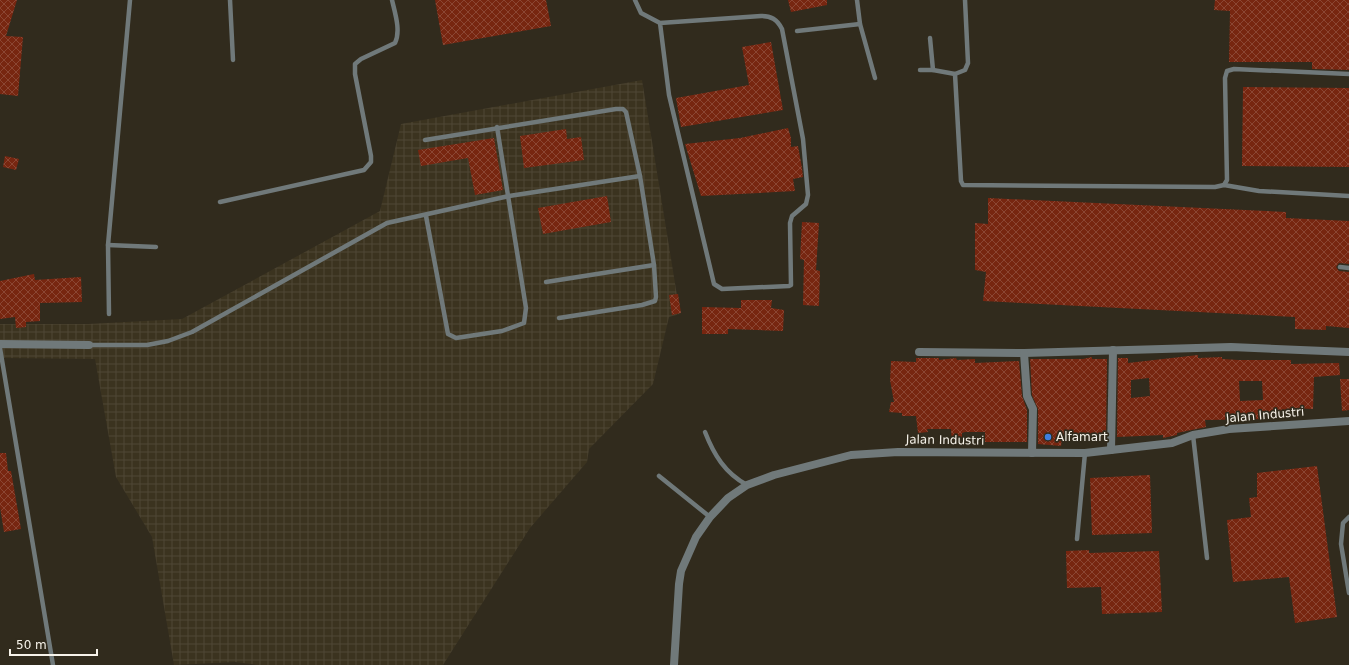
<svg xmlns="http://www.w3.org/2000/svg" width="1349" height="665" font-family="'DejaVu Sans',sans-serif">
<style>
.industrial{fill:url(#industrial-grid)}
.building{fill:url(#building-cross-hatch);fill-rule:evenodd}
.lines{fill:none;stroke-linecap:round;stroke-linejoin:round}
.lane{stroke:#70797a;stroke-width:4.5}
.street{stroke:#70797a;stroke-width:8}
.shop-dot{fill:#3f7fe0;stroke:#312b1d;stroke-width:1.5}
.labels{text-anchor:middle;stroke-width:3.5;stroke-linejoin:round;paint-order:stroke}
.street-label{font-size:12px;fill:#f7f3ea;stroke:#312b1d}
.poi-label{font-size:12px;fill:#f7f3ea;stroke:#312b1d;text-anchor:start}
</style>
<defs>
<pattern id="industrial-grid" width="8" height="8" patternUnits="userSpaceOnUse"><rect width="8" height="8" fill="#3b331f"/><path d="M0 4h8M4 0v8" fill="none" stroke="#4e4735"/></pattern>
<pattern id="building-cross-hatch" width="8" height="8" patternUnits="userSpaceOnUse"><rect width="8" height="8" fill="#772610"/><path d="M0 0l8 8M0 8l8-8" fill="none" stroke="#8b4633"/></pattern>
</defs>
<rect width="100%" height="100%" fill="#312b1d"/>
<path class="industrial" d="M642 80 680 314 669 317 653 384 589 449 587 462 530 528 443 665H257L235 662 174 665 152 537 116 477 95 359 0 358V324H88L182 319 380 211 401 124Z"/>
<g class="building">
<path d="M0 0H17L6 36 23 37 18 96 0 94Z"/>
<path d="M435 0H546L551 26 443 45Z"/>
<path d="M788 0H827V5L791 12Z"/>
<path d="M1215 0H1349V70L1312 69V62H1229L1230 11 1214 10Z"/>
<path d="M771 42 783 110 681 127 676 98 749 85 742 47Z"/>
<path d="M1243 87 1349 88V167L1242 166Z"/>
<path d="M788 128 791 138V147L798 146 802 168 803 177 793 179 795 191 701 196 685 144 740 138Z"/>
<path d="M566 129 567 139 581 137 584 160 524 168 520 136Z"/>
<path d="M494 138 503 190 475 195 468 158 421 166 418 150Z"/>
<path d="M5 156 19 159 16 170 3 167Z"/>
<path d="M607 196 611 222 543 234 538 208Z"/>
<path d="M988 198 1286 212V218L1349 221V264L1339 263 1336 267 1339 271 1349 272V328L1326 326V330L1295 329V317L983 301 986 272 975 270V223L988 224Z"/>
<path d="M802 222 819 223 816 270 820 271 819 306 803 305 804 260 800 259Z"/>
<path d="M34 274 35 280 81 277 82 302 40 303V321L26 322V327L16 328 15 317 0 319V281Z"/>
<path d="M678 294 681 313 672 315 669 295Z"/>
<path d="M741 300H772L771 308 784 310 783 331 728 329V334H702V307L741 308Z"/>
<path d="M1198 355V358L1222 357V359L1238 360H1291V364L1339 363 1340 375 1314 377 1313 409 1292 408 1293 411 1280 412V415H1270V419L1205 420 1206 427 1177 433V435L1163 438V435L1117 437 1118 358H1128V363ZM1149 378 1150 396 1131 398V380ZM1239 381H1262L1263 400 1240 401Z"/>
<path d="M1092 357V359H1107L1106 437 1062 439 1061 446 1038 444V409L1032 395 1030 359H1083Z"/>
<path d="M916 358H939V360L956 358 957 360 975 359V363L1019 361 1022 396 1027 410V442H985V432H965L962 433V443H952L951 429H927L928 432 918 433 916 416H902V413L889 412 891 402H894L890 380 891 361 916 362Z"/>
<path d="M1340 379H1349V410L1342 411Z"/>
<path d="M0 453H6L8 471H11L21 529 4 532 0 507Z"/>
<path d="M1317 466 1337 617 1295 623 1289 577 1233 582 1227 520 1251 517 1249 498 1257 497V473Z"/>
<path d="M1150 475 1152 533 1092 535 1090 478Z"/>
<path d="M1089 550V553L1159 551 1162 612 1102 614 1101 587 1067 588 1066 551Z"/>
</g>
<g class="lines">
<g class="lane">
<path d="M230 0 233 60"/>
<path d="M635 0 641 13 660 23 669 95 714 284 722 289 789 286 791 285 790 223 792 216 806 204 808 195 803 139 782 29C777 19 771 16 761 16L660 23"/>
<path d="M857 0 860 24 875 78"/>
<path d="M965 0 968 63 965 70 955 74 961 181 963 185 1215 187 1224 185 1227 180 1225 78 1227 71 1234 69 1349 74"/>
<path d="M797 31 860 24"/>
<path d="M930 38 933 70"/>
<path d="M920 70H933L955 74"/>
<path d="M425 140 616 109H623L626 112 640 176 654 265 656 297 655 301 642 305 559 318"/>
<path d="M1224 185 1259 191 1349 196"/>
<path d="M220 202 364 170 371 162V156L355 74V64L361 59 395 43C401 31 395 13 392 0"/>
<path d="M426 216 448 334 456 338 502 331 524 323 526 308 497 127"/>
<path d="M108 245 156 247"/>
<path d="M1340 267 1349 268"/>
<path d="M546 282 654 265"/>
<path d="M109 314 108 245 130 0"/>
<path d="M89 345H147L168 341 192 332 387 223 509 196 640 176"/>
<path d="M0 348 53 665"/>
<path d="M705 432C714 455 725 473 747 485"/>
<path d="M1193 435 1207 558"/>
<path d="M659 476 710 517"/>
<path d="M1349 517 1343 523 1341 544 1349 593"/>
<path d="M1077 539 1085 453"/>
</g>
<g class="street">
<path d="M0 344 89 345"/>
<path d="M919 352 1024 353 1231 347 1349 352"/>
<path d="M1024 353 1027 396 1033 409 1032 453"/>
<path d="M1111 450 1113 350"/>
<path d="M674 665 679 584 681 571 696 537 710 517 728 498 747 485 774 475 851 455 898 452 1085 453 1172 443 1193 435 1229 429 1349 421"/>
</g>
</g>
<circle class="shop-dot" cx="1048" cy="437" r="4"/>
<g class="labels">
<g class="street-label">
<text transform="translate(1265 415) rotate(-5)" y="4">Jalan Industri</text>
<text transform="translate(945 440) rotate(1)" y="4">Jalan Industri</text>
</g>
<g class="poi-label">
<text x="1056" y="441">Alfamart</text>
</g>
</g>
<path d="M10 649v6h87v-6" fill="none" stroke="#f7f3ea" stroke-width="2"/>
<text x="16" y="649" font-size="12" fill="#f7f3ea" stroke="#312b1d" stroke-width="3" paint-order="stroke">50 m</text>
</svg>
